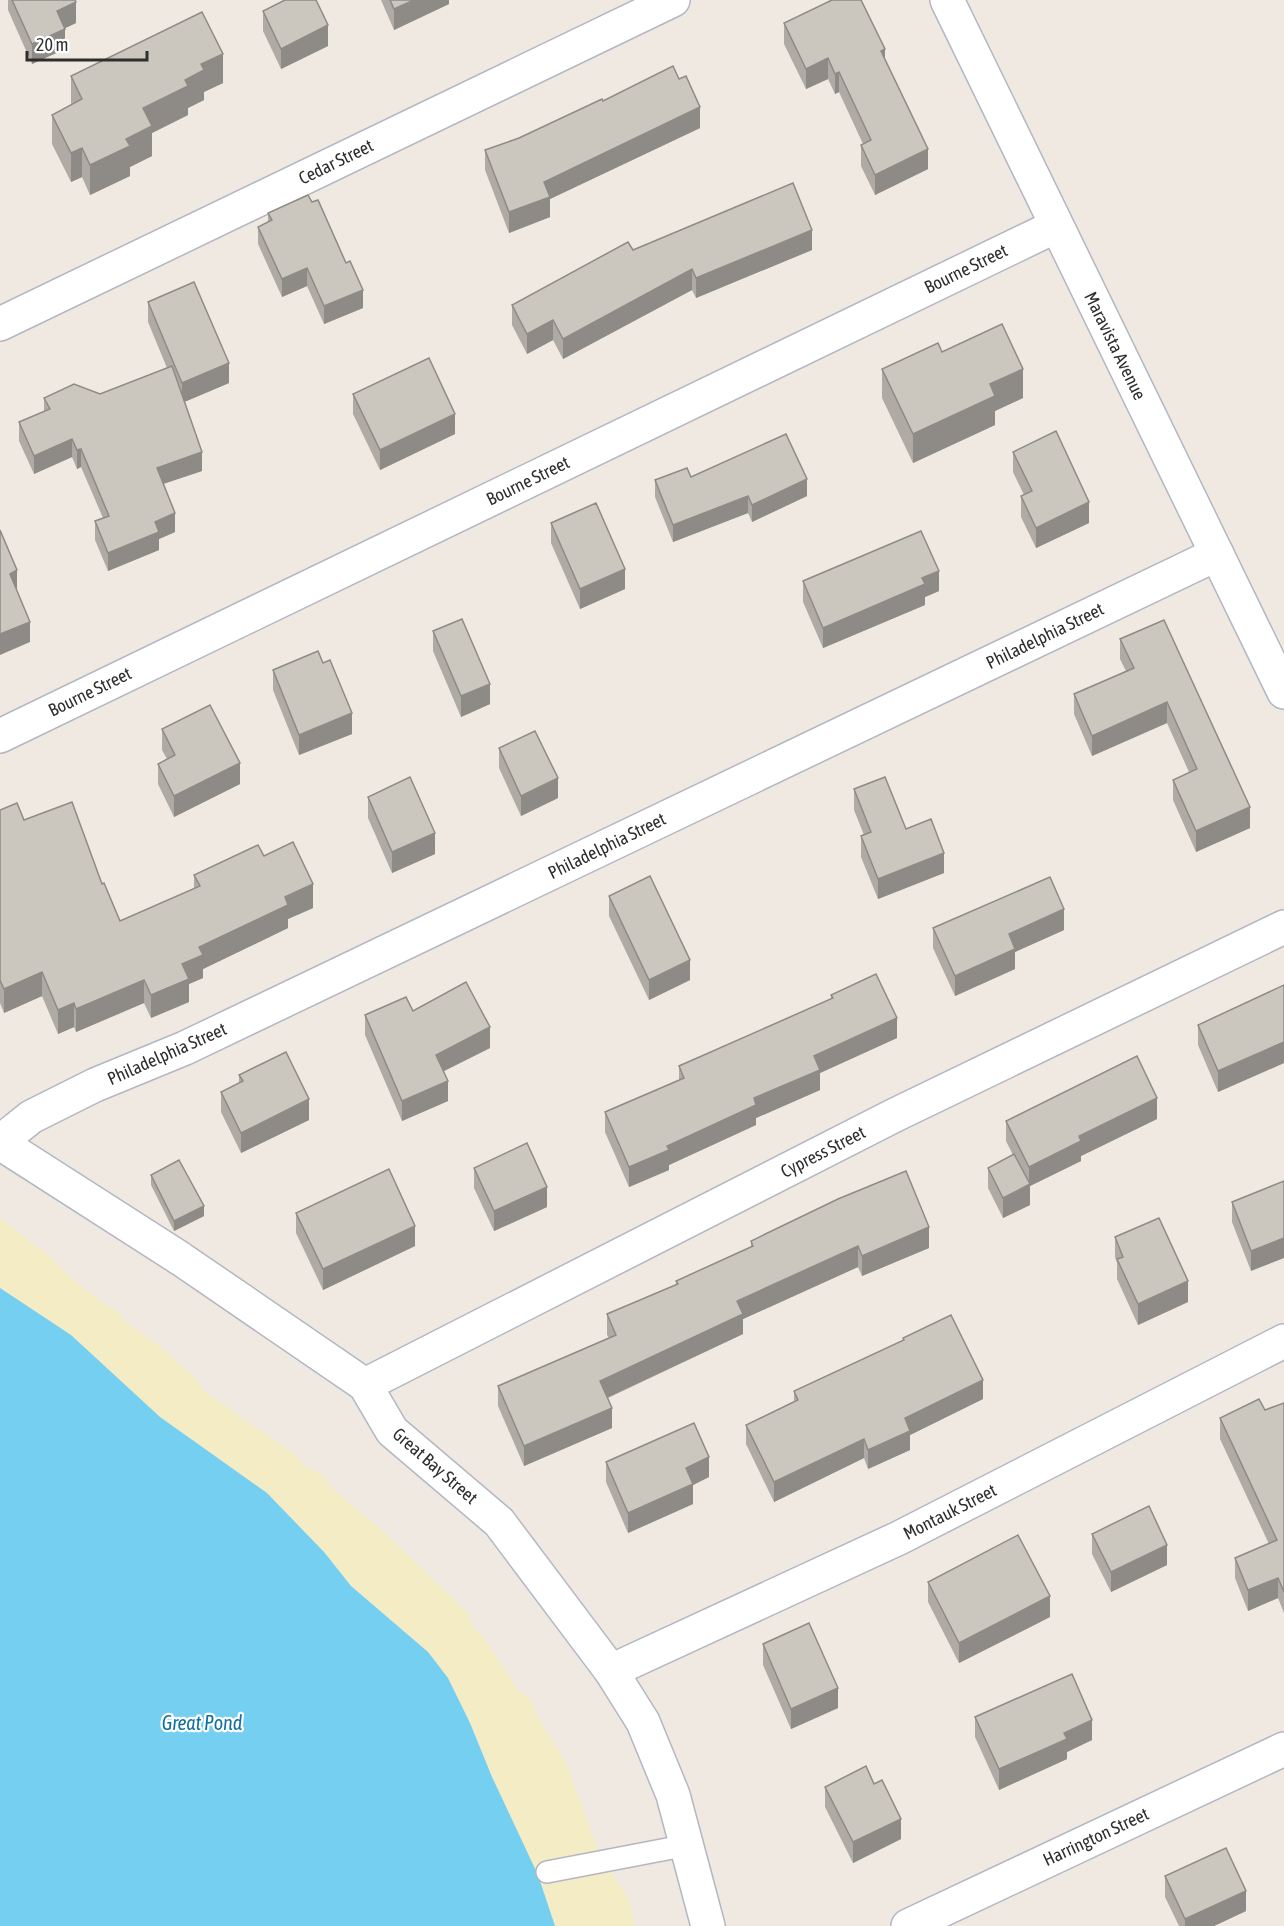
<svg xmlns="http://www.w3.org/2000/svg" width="1284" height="1926" font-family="'Asap Condensed',sans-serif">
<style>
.sand{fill:#f3ecc5}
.water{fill:#75cff0}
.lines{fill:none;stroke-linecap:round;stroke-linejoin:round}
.service-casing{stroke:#b4b7c1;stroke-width:24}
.minor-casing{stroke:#b4b7c1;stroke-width:36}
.secondary-casing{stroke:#b4b7c1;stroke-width:36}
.service{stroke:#fff;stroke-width:21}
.minor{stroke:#fff;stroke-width:33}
.secondary{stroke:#fff;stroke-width:33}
.wall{fill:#afaba4}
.shaded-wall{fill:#8e8b86}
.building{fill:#cbc7bf;stroke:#8e8b86;stroke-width:1.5}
.labels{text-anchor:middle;stroke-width:4.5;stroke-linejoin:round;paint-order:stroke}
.street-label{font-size:18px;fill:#2e2e2e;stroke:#fff}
.water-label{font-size:20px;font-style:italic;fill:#0d6fa3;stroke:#fff}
</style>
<rect width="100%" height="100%" fill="#efe9e1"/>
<path class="sand" d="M0 1218 49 1256 72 1279 100 1301 118 1311 127 1323 157 1344 195 1378 204 1391 294 1454 305 1466 323 1475 332 1488 384 1532 468 1613 473 1627 485 1639 518 1690 532 1700 537 1715 567 1765 600 1856 630 1901 634 1926H555L470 1723 448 1678 428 1652 351 1586 324 1552 267 1493 160 1417 71 1335 0 1288Z"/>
<path class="water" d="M0 1288 71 1335 160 1417 267 1493 324 1552 351 1586 428 1652 448 1678 470 1723 492 1777 538 1875 555 1926H0Z"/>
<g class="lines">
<defs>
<path id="service" d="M547 1872 688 1845"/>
<g id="minor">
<path d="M0 324 673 0"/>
<path d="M0 736 1056 226"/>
<path d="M0 1142 31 1117 95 1085 185 1048 1217 554"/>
<path d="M0 1143 181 1259 365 1385 392 1431 499 1522 611 1671 643 1722 673 1795 708 1926"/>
<path d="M365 1385 895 1115 1284 927"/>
<path d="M611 1671 899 1538 1284 1341"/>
<path d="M908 1926 1284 1749"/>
</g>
<path id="secondary" d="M947 0 1284 692"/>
</defs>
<use href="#service" class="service-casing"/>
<use href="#minor" class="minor-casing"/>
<use href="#secondary" class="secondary-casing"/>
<use href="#service" class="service"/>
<use href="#minor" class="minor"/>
<use href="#secondary" class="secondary"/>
</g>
<g class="wall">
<path d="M8 0H75L76 23 65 28V49L32 64 8 10Z"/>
<path d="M381 0H449V4L394 30Z"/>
<path d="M263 11 328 46 281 69 263 31Z"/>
<path d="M784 23 885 60 928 169 875 195 861 166V145L863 144 839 92 835 94 828 79 806 89 784 44Z"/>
<path d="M71 76 223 83 204 92V100L188 108V115L152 133V156L130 167V176L90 195 82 177 71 182 52 144V115L71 105Z"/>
<path d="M603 101 700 128 550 199V217L509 233 485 170V150L519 138Z"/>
<path d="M268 213 363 308 324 324 307 286 282 297 258 244V227L268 222Z"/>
<path d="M633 250H812L696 298 692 290 563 359 553 340 527 354 512 325V305Z"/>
<path d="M148 302 229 383 184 402 202 471 163 484 175 532 159 539V550L108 571 95 540V521L103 518 81 467 77 469 72 457 34 474 19 441V422L44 411V398L100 394 167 368 148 322Z"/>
<path d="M942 352 1023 398 995 411V425L913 463 882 398V369Z"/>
<path d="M353 394 455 434 380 470 353 414Z"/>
<path d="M1013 452 1089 523 1036 548 1021 517V496L1024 495 1013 472Z"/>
<path d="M691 477 807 496 752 522 748 513 673 542 655 497V480Z"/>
<path d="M551 523 625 589 580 609 551 543Z"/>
<path d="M803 581 939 591 925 597V605L823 648 803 602Z"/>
<path d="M1164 620 1250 828 1196 852 1173 800V780L1189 772 1167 723 1092 756 1074 714V694L1126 671 1120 659V639Z"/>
<path d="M433 631 490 704 461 717 433 651Z"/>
<path d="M323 663 352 734 299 755 273 690V670Z"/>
<path d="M162 729 240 784 174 817 158 784V764L167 759 162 750Z"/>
<path d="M499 748 558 798 521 816 499 768Z"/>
<path d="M854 789 906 829 944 873 878 899 861 857V836L864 835 854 810Z"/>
<path d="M368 797 435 854 392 873 368 818Z"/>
<path d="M0 810 24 820 102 884 120 921 194 889V875L264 856 313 908 288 919V928L203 969V978L189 984V1002L151 1018 144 1003 76 1032 74 1027 58 1034 42 996 4 1013 0 1003Z"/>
<path d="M609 896 690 980 649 1000 609 916Z"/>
<path d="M933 928 1064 930 1015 952V969L955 996 933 948Z"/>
<path d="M1284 985V1063L1218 1092 1198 1045V1025Z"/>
<path d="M831 995 897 1038 820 1073V1090L756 1118V1125L669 1165V1170L629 1187 605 1132V1112L679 1080V1066L831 999Z"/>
<path d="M413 1011 490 1048 444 1071 448 1101 402 1121 365 1035V1015Z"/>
<path d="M239 1075 309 1120 241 1153 221 1112V1092L239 1083Z"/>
<path d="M1157 1119 1081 1156V1161L1030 1186V1205L1003 1218 988 1188V1168L1013 1155 1006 1141V1121Z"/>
<path d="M474 1168 547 1207 494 1231 474 1188Z"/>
<path d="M151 1175 204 1216 174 1231 151 1185Z"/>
<path d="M1284 1181 1251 1271 1232 1222V1202Z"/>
<path d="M296 1213 415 1246 323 1290 296 1233Z"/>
<path d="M1115 1237 1188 1302 1138 1325 1117 1279V1263L1115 1257Z"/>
<path d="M751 1241 929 1248 862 1276 858 1267 743 1319V1334L608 1398 612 1428 524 1466 498 1406V1386L609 1338 607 1335V1314L676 1284V1281L751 1247Z"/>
<path d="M903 1338 983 1399 910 1435V1450L868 1469 864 1458 774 1502 746 1444V1425L794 1401V1391L903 1340Z"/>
<path d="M1284 1403V1613L1278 1598 1248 1611 1235 1578V1558L1269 1544 1220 1439V1418L1265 1410Z"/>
<path d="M606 1462 709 1477 693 1485V1504L628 1533 606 1482Z"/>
<path d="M1092 1534 1167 1565 1111 1592 1092 1554Z"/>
<path d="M928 1582 1050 1617 959 1663 928 1602Z"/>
<path d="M763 1644 838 1708 791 1729 763 1665Z"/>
<path d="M975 1717 1092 1740 1067 1752V1759L999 1790 975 1737Z"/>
<path d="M825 1787 901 1839 853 1863 825 1807Z"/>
<path d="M1165 1876 1246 1911 1214 1926H1179L1165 1897Z"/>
</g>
<g class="shaded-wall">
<path d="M414 0H449V4L394 30V9Z"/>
<path d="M76 2V23L57 32V11Z"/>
<path d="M328 25V46L281 69V49Z"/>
<path d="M65 29V49L32 64V44Z"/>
<path d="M885 49V70L881 51Z"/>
<path d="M223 54V83L204 92V100L188 108V115L152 133V156L130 167V176L90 195V165L126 139 143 108 201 64Z"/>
<path d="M828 58V79L806 89V69Z"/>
<path d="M839 72V92L835 94V74Z"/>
<path d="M700 107V128L550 199V217L509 233V212L544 182Z"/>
<path d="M82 148V177L71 182V153Z"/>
<path d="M928 149V169L875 195V175Z"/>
<path d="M812 230V250L696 298V278Z"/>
<path d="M307 268V286L282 297V279Z"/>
<path d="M692 269V290L563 359V339Z"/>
<path d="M363 290V308L324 324V306Z"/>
<path d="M553 320V340L527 354V334Z"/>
<path d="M229 363V383L182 403V383Z"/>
<path d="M1023 369V398L995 411V425L913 463V434L990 384Z"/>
<path d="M455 414V434L380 470V450Z"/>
<path d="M72 439V457L34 474V456Z"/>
<path d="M81 449V467L77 469V450Z"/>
<path d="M202 452V471L157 486V468Z"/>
<path d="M807 479V496L752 522V505Z"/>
<path d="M748 496V513L673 542V525Z"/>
<path d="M1089 502V523L1036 548V528Z"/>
<path d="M175 513V532L159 539V550L108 571V553L155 522Z"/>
<path d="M625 569V589L580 609V589Z"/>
<path d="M17 570V591L10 574Z"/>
<path d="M939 571V591L925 597V605L823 648V628L922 578Z"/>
<path d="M30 622V642L0 655V634Z"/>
<path d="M490 684V704L461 717V696Z"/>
<path d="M1167 702V723L1092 756V736Z"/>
<path d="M352 713V734L299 755V735Z"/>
<path d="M240 763V784L174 817V796Z"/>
<path d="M558 778V798L521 816V796Z"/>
<path d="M1250 807V828L1196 852V831Z"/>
<path d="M435 833V854L392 873V852Z"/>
<path d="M944 853V873L878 899V879Z"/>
<path d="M313 884V908L288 919V928L203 969V978L189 984V1002L151 1018V995L199 947 285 897Z"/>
<path d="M1064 909V930L1015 952V969L955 996V976L1009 934Z"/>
<path d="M690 960V980L649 1000V980Z"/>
<path d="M42 972V996L4 1013V989Z"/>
<path d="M144 980V1003L76 1032V1009Z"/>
<path d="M74 1003V1027L58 1034V1010Z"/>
<path d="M897 1018V1038L820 1073V1090L756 1118V1125L669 1165V1170L629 1187V1167L754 1098 814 1056Z"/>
<path d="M490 1027V1048L436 1075V1055Z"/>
<path d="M1284 1042V1063L1218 1092V1071Z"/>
<path d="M448 1081V1101L402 1121V1101Z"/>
<path d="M1157 1098V1119L1081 1156V1161L1030 1186V1205L1003 1218V1198L1029 1185V1167L1079 1136Z"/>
<path d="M309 1099V1120L241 1153V1133Z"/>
<path d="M547 1187V1207L494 1231V1211Z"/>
<path d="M204 1206V1216L174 1231V1221Z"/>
<path d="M415 1226V1246L323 1290V1269Z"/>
<path d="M929 1227V1248L862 1276V1256Z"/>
<path d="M1284 1238V1258L1251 1271V1251Z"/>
<path d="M858 1246V1267L743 1319V1334L600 1401V1381L737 1301Z"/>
<path d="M1188 1281V1302L1138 1325V1304Z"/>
<path d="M983 1380V1399L910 1435V1450L868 1469V1450L905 1418Z"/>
<path d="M612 1408V1428L524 1466V1446Z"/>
<path d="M864 1439V1458L774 1502V1482Z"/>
<path d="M709 1457V1477L693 1485V1504L628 1533V1513L686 1468Z"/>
<path d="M1167 1545V1565L1111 1592V1572Z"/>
<path d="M1278 1578V1598L1248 1611V1590Z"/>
<path d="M1050 1596V1617L959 1663V1643Z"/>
<path d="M838 1688V1708L791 1729V1709Z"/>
<path d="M1092 1720V1740L1067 1752V1759L999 1790V1769L1064 1733Z"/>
<path d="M901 1819V1839L853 1863V1842Z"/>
<path d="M1246 1891V1911L1214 1926H1185V1919Z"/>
</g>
<g class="building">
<path d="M12 0H75L76 2 57 11 65 29 32 44Z"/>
<path d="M285 0H316L328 25 281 49 263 11Z"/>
<path d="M390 0H414L394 9Z"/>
<path d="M832 0H861L885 49 881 51 928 149 875 175 861 145 871 140 839 72 835 74 828 58 806 69 784 23Z"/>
<path d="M202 12 223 54 201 64 204 70 185 80 188 86 143 108 152 126 126 139 130 146 90 165 82 148 71 153 52 115 82 99 71 76Z"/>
<path d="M673 66 679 79 686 76 700 107 544 182 550 197 509 212 485 150 519 138 602 99 603 101Z"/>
<path d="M793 183 812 230 696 278 692 269 563 339 553 320 527 334 512 305 628 242 633 250Z"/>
<path d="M308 195 312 202 318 200 346 263 350 261 363 290 324 306 307 268 282 279 258 227 272 220 268 213Z"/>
<path d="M194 282 229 363 182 383 148 302Z"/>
<path d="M1002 324 1023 369 990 384 995 396 913 434 882 369 938 343 942 352Z"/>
<path d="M429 358 455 414 380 450 353 394Z"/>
<path d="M172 366 202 452 157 468 175 513 155 522 159 532 108 553 95 521 109 516 81 449 77 450 72 439 34 456 19 422 50 409 44 398 74 384 100 394Z"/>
<path d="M1056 431 1089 502 1036 528 1021 496 1032 491 1013 452Z"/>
<path d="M786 434 807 479 752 505 748 496 673 525 655 480 687 468 691 477Z"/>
<path d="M596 503 625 569 580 589 551 523Z"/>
<path d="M0 530 17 570 10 574 30 622 0 634Z"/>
<path d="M921 531 939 571 922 578 925 584 823 628 803 581Z"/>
<path d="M462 619 490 684 461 696 433 631Z"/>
<path d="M1164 620 1250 807 1196 831 1173 780 1197 769 1167 702 1092 736 1074 694 1134 668 1120 639Z"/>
<path d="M318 651 323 663 330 660 352 713 299 735 273 670Z"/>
<path d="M210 705 240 763 174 796 158 764 175 755 162 729Z"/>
<path d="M535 731 558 778 521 796 499 748Z"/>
<path d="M410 777 435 833 392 852 368 797Z"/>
<path d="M885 777 906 829 931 819 944 853 878 879 861 836 871 832 854 789Z"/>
<path d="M72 802 102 884 104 883 120 921 200 886 194 875 258 845 264 856 293 842 313 884 285 897 288 905 199 947 203 955 182 964 189 979 151 995 144 980 76 1009 74 1003 58 1010 42 972 4 989 0 980V810L17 803 24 820Z"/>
<path d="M650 876 690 960 649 980 609 896Z"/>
<path d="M1050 877 1064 909 1009 934 1015 949 955 976 933 928Z"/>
<path d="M876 974 897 1018 814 1056 820 1070 754 1098 756 1105 667 1146 669 1150 629 1167 605 1112 684 1078 679 1066 833 998 831 995Z"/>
<path d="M466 982 490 1027 436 1055 448 1081 402 1101 365 1015 406 997 413 1011Z"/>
<path d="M1284 985V1042L1218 1071 1198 1025Z"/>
<path d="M286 1052 309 1099 241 1133 221 1092 243 1081 239 1075Z"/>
<path d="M1137 1056 1157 1098 1079 1136 1081 1141 1029 1167 1006 1121Z"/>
<path d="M527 1143 547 1187 494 1211 474 1168Z"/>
<path d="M1014 1154 1030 1184 1003 1198 988 1168Z"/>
<path d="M179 1160 204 1206 174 1221 151 1175Z"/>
<path d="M389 1169 415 1226 323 1269 296 1213Z"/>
<path d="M906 1171 929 1227 862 1256 858 1246 737 1301 743 1314 600 1381 612 1408 524 1446 498 1386 616 1335 607 1314 678 1284 676 1281 753 1246 751 1241 838 1199Z"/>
<path d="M1284 1181V1238L1251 1251 1232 1202Z"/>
<path d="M1159 1218 1188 1281 1138 1304 1117 1259 1123 1257 1115 1237Z"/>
<path d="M951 1315 983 1380 905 1418 910 1431 868 1450 864 1439 774 1482 746 1425 798 1400 794 1391 904 1340 903 1338Z"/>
<path d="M1259 1399 1265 1410 1284 1403V1592L1278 1578 1248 1590 1235 1558 1277 1540 1220 1418Z"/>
<path d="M694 1423 709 1457 686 1468 693 1484 628 1513 606 1462Z"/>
<path d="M1149 1506 1167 1545 1111 1572 1092 1534Z"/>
<path d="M1018 1535 1050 1596 959 1643 928 1582Z"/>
<path d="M809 1623 838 1688 791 1709 763 1644Z"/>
<path d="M1072 1674 1092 1720 1064 1733 1067 1739 999 1769 975 1717Z"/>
<path d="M866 1766 874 1784 882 1780 901 1819 853 1842 825 1787Z"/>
<path d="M1226 1848 1246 1891 1185 1919 1165 1876Z"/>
</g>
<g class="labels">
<g class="street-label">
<text transform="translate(336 162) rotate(-26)" y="6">Cedar Street</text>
<text transform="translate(966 269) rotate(-26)" y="6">Bourne Street</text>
<text transform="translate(1115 346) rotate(64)" y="6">Maravista Avenue</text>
<text transform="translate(528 481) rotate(-26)" y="6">Bourne Street</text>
<text transform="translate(1045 636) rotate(-26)" y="6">Philadelphia Street</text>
<text transform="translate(90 692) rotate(-26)" y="6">Bourne Street</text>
<text transform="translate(607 846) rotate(-26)" y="6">Philadelphia Street</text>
<text transform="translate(167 1054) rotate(-24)" y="6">Philadelphia Street</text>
<text transform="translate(823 1152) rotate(-27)" y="6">Cypress Street</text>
<text transform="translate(435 1466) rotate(41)" y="6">Great Bay Street</text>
<text transform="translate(950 1512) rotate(-27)" y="6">Montauk Street</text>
<text transform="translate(1096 1837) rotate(-25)" y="6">Harrington Street</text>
</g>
<g class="water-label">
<text x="202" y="1730">Great Pond</text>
</g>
</g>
<path d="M27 51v9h120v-9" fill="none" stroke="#2e2e2e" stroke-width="3"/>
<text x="36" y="51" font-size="18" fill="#2e2e2e" stroke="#ffffff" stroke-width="4.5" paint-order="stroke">20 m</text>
</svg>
